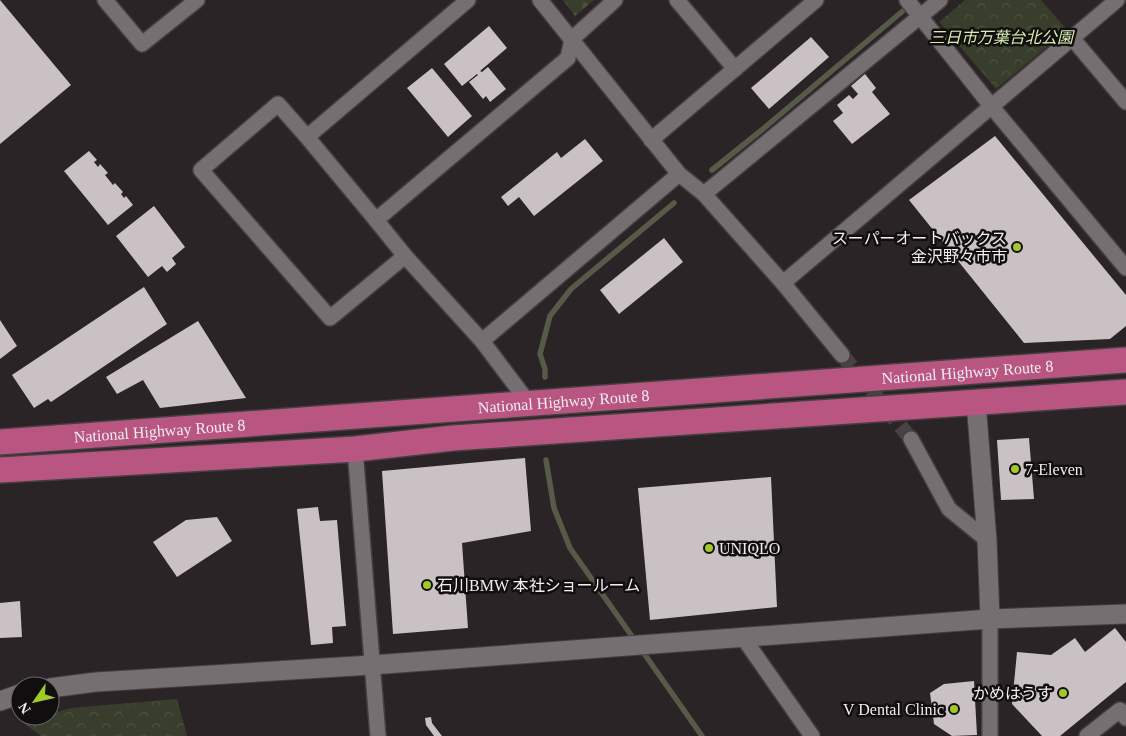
<svg xmlns="http://www.w3.org/2000/svg" width="1126" height="736" font-family="'Times New Roman','Noto Sans JP',serif">
<style>
.cemetery{fill:url(#cemetery-stones)}
.park{fill:url(#park-crowns)}
.lines{fill:none;stroke-linecap:round;stroke-linejoin:round}
.stream{stroke:#565a47;stroke-width:5.5}
.building{fill:#c9c1c4}
.minor-tunnel{stroke:#494245;stroke-width:15;stroke-dasharray:15 8;stroke-linecap:butt}
.minor-casing{stroke:#443f41;stroke-width:18}
.tertiary-casing{stroke:#443f41;stroke-width:21}
.trunk-casing{stroke:#443f41;stroke-width:28}
.minor{stroke:#766f71;stroke-width:15}
.tertiary{stroke:#766f71;stroke-width:19}
.trunk{stroke:#b85681;stroke-width:25}
.poi-dot{fill:#a1c929;stroke:#110e0f;stroke-width:2}
.labels{text-anchor:middle;stroke-width:5;stroke-linejoin:round;paint-order:stroke}
.park-label{font-size:16px;font-style:italic;fill:#d8edb1;stroke:#110e0f}
.poi-label{font-size:16px;fill:#f1edee;stroke:#110e0f;text-anchor:end}
.street-label{font-size:16px;fill:#f1edee;stroke:#110e0f}
</style>
<defs>
<pattern id="cemetery-stones" width="16" height="16" patternUnits="userSpaceOnUse" patternTransform="scale(1.25)"><rect width="16" height="16" fill="#383e2b"/><path d="M2 7V4a2 2 0 0 1 4 0v3zM10 15v-3a2 2 0 0 1 4 0v3z" fill="#4c5140"/></pattern>
<pattern id="park-crowns" width="20" height="18" patternUnits="userSpaceOnUse" patternTransform="scale(1.25)"><rect width="20" height="18" fill="#383e2b"/><path d="M2 6a3 3 0 1 1 6 0M12 15a3 3 0 1 1 6 0" fill="none" stroke="#4c5140"/></pattern>
</defs>
<rect width="100%" height="100%" fill="#2b2427"/>
<path class="cemetery" d="M563 0H594L575 16Z"/>
<g class="park">
<path d="M965 0H1041L1067 30 996 89 939 22Z"/>
<path d="M177 699 187 736H41L22 722 43 716H50V714L71 708Z"/>
</g>
<g class="lines">
<g class="stream">
<path d="M712 170 763 129 904 10"/>
<path d="M545 377V369L540 354 550 316 571 289 674 203"/>
<path d="M546 460 554 508 570 548 702 736"/>
</g>
</g>
<g class="building">
<path d="M0 0 71 85 0 144Z"/>
<path d="M489 26 507 48 480 71 482 72 488 67 506 89 490 102 486 96 483 99 469 82 478 75 477 74 462 86 444 64Z"/>
<path d="M811 37 829 57 769 109 751 88Z"/>
<path d="M432 68 472 116 448 137 407 88Z"/>
<path d="M865 74 876 88 872 92 890 114 852 144 833 121 843 113 837 105 849 95 853 99 858 94 851 86Z"/>
<path d="M995 136 1126 295V326L1110 339 1024 343 909 200Z"/>
<path d="M585 139 603 161 534 216 519 197 508 206 501 197 557 152 561 158Z"/>
<path d="M89 151 97 160 94 162 98 167 100 164 108 173 105 175 113 185 115 183 123 192 121 194 124 198 126 196 133 205 108 225 64 171Z"/>
<path d="M154 206 185 247 172 258 176 264 167 272 162 266 148 277 116 236Z"/>
<path d="M664 238 683 262 619 314 600 290Z"/>
<path d="M144 287 167 324 51 402 48 399 34 408 12 375Z"/>
<path d="M0 320 17 346 0 359Z"/>
<path d="M198 321 246 398 160 408 143 380 117 394 106 377Z"/>
<path d="M1029 438 1034 499 1001 500 997 440Z"/>
<path d="M525 458 531 531 462 543 468 628 393 634 382 471Z"/>
<path d="M771 477 777 607 650 620 638 488Z"/>
<path d="M318 507 320 521 337 520 346 626 332 627 333 643 311 645 297 509Z"/>
<path d="M217 517 232 541 177 577 153 542 186 520Z"/>
<path d="M20 601 22 637 0 638V603Z"/>
<path d="M1115 628 1126 642V682L1060 736H1042L1012 704 1017 652 1051 655 1075 638 1085 652Z"/>
<path d="M974 681 977 735 952 736 934 724 930 693 944 684Z"/>
<path d="M431 717 432 723 442 736H434L426 725 425 718Z"/>
</g>
<g class="lines">
<path class="minor-tunnel" d="M842 355 911 439"/>
<defs>
<g id="minor">
<path d="M105 0 142 44 197 0"/>
<path d="M468 0 307 137 376 220 568 58 572 39 615 0"/>
<path d="M540 0 679 174 704 194 783 283 842 355"/>
<path d="M677 0 735 69"/>
<path d="M907 0 992 107 1126 268"/>
<path d="M1072 38 1126 102"/>
<path d="M307 137 278 104 201 170 330 318 405 256"/>
<path d="M651 140 816 0"/>
<path d="M704 194 940 0"/>
<path d="M376 220 405 256 482 341"/>
<path d="M783 283 1117 0"/>
<path d="M528 402 482 341 679 174"/>
<path d="M911 439 949 509 987 540"/>
<path d="M355 449 378 736"/>
<path d="M990 619V736"/>
<path d="M742 636 812 736"/>
<path d="M1087 736 1120 710 1126 718"/>
</g>
<g id="tertiary">
<path d="M976 402 987 540 990 619"/>
<path d="M50 688 96 682 372 665 990 619 1126 614"/>
<path d="M0 701 20 694"/>
</g>
<g id="trunk">
<path id="s1" d="M0 442 1126 360"/>
<path d="M0 470 355 449 453 438 1126 392"/>
</g>
</defs>
<use href="#minor" class="minor-casing"/>
<use href="#tertiary" class="tertiary-casing"/>
<use href="#trunk" class="trunk-casing"/>
<use href="#minor" class="minor"/>
<use href="#tertiary" class="tertiary"/>
<use href="#trunk" class="trunk"/>
</g>
<g class="poi-dot">
<circle cx="1017" cy="247" r="5"/>
<circle cx="1015" cy="469" r="5"/>
<circle cx="709" cy="548" r="5"/>
<circle cx="427" cy="585" r="5"/>
<circle cx="1063" cy="693" r="5"/>
<circle cx="954" cy="709" r="5"/>
</g>
<g class="labels">
<g class="park-label">
<text x="1001" y="43">三日市万葉台北公園</text>
</g>
<g class="poi-label">
<text x="1007" y="244">スーパーオートバックス<tspan x="1007" dy="18">金沢野々市市</tspan></text>
<text x="1025" y="475" text-anchor="start">7-Eleven</text>
<text x="719" y="554" text-anchor="start">UNIQLO</text>
<text x="437" y="591" text-anchor="start">石川BMW 本社ショールーム</text>
<text x="1053" y="699">かめはうす</text>
<text x="944" y="715">V Dental Clinic</text>
</g>
<g class="street-label">
<text dy="6" stroke="none"><textPath href="#s1" startOffset="970">National Highway Route 8</textPath></text>
<text dy="6" stroke="none"><textPath href="#s1" startOffset="565">National Highway Route 8</textPath></text>
<text dy="6" stroke="none"><textPath href="#s1" startOffset="160">National Highway Route 8</textPath></text>
</g>
</g>
<g transform="translate(35 701) rotate(236)"><circle r="24" fill="#110e0f" stroke="#6b6768"/>
<path d="M0-4L9 19L0 12L-9 19Z" fill="#a1c929"/>
<text y="-8" font-size="14" font-weight="bold" text-anchor="middle" fill="#f1edee">N</text>
</g>
</svg>
